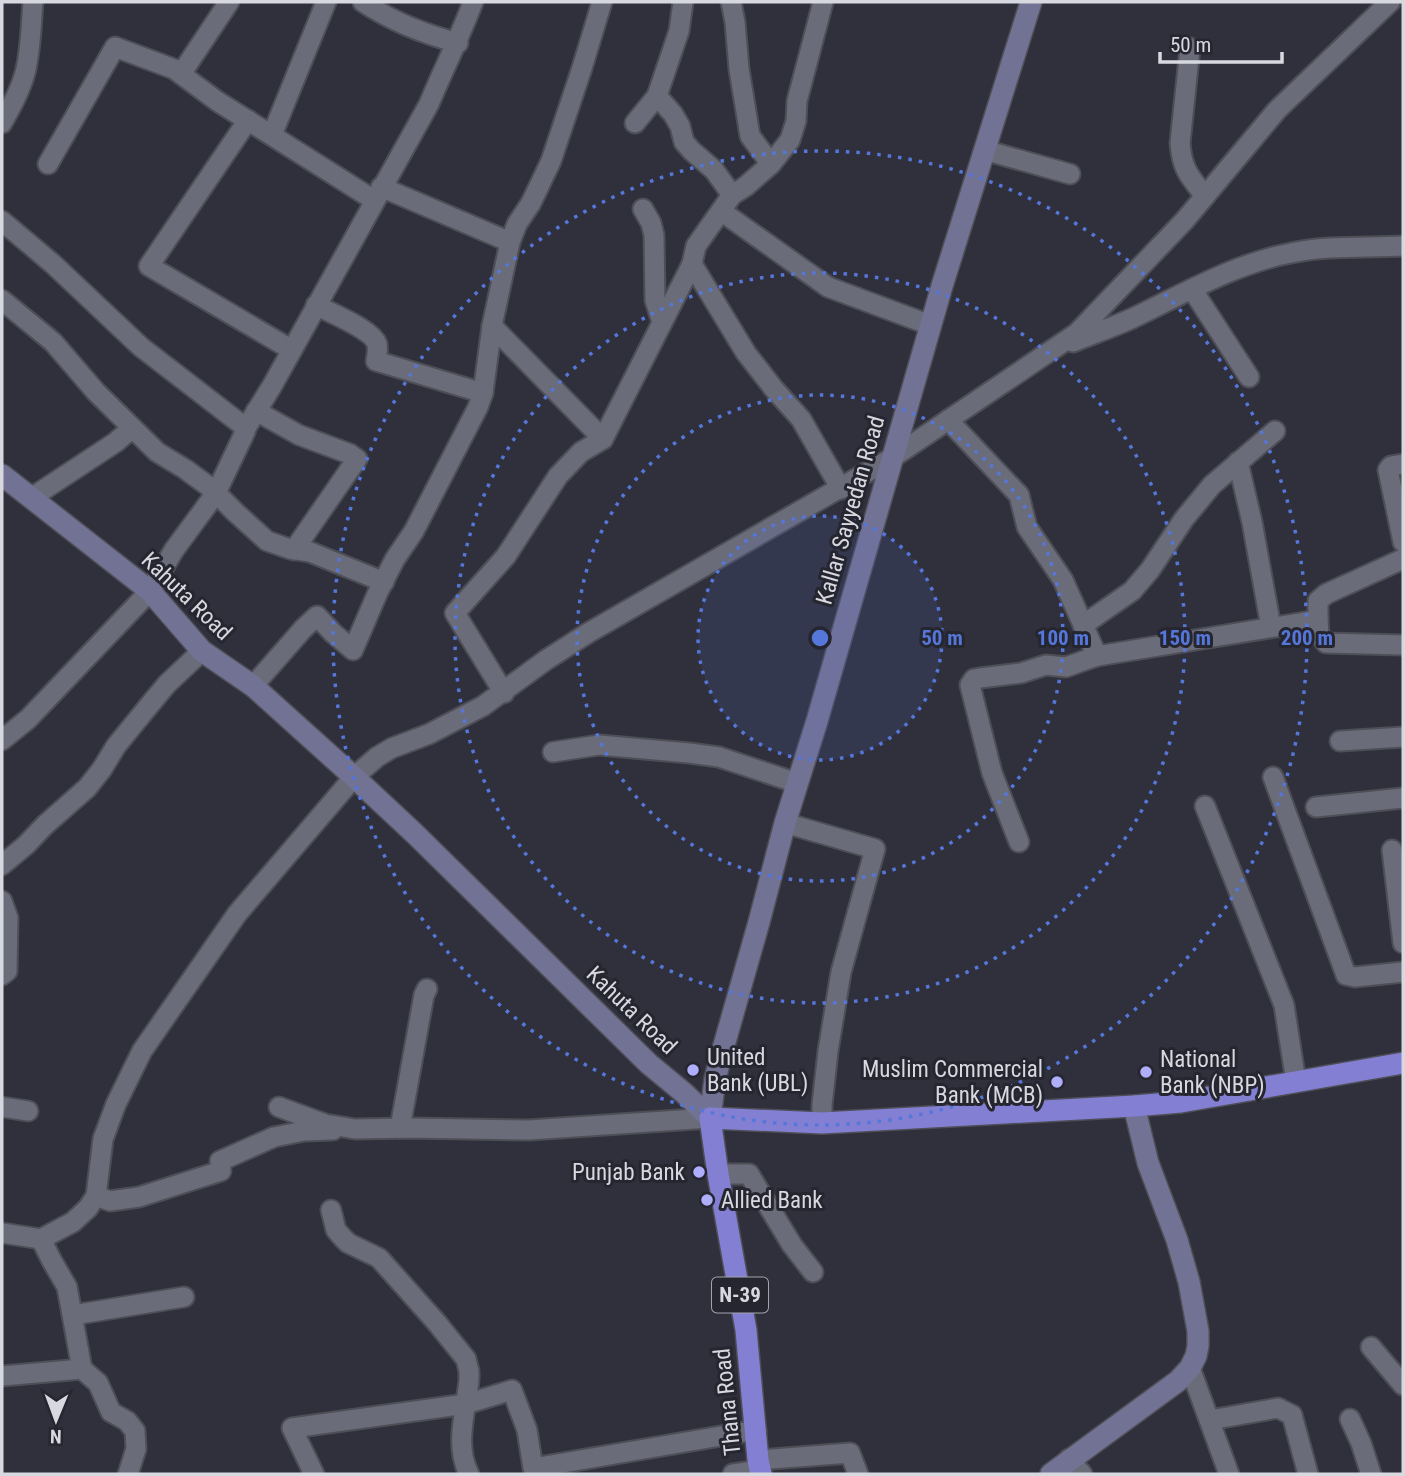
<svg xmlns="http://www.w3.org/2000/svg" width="1405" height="1476" font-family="'Roboto Condensed',sans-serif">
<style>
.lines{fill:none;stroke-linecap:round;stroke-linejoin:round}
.street-casing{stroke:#4e4e57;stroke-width:23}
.secondary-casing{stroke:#4e4e57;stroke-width:24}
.highway-casing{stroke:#4e4e57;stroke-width:24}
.street{stroke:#6b6c79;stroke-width:19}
.secondary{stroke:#727294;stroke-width:21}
.highway{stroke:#837fd3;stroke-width:21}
.ring{fill:none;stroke:#5577da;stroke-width:3.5;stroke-dasharray:3.5 7}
.poi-dot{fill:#afaefa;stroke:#262631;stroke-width:2.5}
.labels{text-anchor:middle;stroke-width:6;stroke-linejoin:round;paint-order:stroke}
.shield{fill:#262631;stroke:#a3a3ac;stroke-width:2}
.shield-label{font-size:21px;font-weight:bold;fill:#d8d8e0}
.street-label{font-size:23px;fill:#d8d8e0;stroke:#262631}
.poi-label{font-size:23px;fill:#d8d8e0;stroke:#262631;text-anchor:start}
.centre{fill:#5577da;stroke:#262631;stroke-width:3.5}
.ring-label{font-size:21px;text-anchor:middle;font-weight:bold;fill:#5577da;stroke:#262631;stroke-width:6;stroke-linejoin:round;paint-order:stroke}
</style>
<rect width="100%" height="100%" fill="#30303c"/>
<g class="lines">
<defs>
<g id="street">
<path d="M363 2C391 21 424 34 458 43"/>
<path d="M731 2 735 22 739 69 750 136 771 164 746 186 732 195 696 246 692 264 746 353 774 389 801 419 841 489"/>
<path d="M1190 48 1180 143C1182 169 1189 176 1205 196"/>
<path d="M181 74 229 2"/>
<path d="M657 96 673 114 680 126 684 142 692 151 714 170 732 195"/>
<path d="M248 120 149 266 292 350"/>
<path d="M2 123C11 107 20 91 25 73 31 50 31 25 33 2"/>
<path d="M635 123 657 96 679 31 683 2"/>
<path d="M272 135 326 2"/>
<path d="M984 150 1070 174"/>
<path d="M48 164 115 47 174 69 217 101 374 200"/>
<path d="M771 164 790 140 796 121 797 101 823 2"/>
<path d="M381 187 510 242"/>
<path d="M643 209 651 223 654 235 655 300 662 322"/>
<path d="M721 211 828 287 930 325"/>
<path d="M2 221 53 264 141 347 246 428"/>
<path d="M1192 289 1249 377"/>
<path d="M2 300 53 342 96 392 157 452 185 469 211 488 235 512 267 541 290 549 310 552 384 582"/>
<path d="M316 305C330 313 372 329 377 344 378 349 377 356 376 361L483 393"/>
<path d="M492 326 603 439"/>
<path d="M1073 342C1093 334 1113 327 1133 318 1183 294 1236 263 1291 253 1328 245 1366 248 1403 246"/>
<path d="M256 411 299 435 350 454 357 459 294 550"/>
<path d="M948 420 1019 495 1027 527 1063 580 1097 656 1318 620 1319 634 1326 643 1403 645"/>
<path d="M1238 462 1252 522 1271 627"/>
<path d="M1403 464 1391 466 1388 470 1403 542"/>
<path d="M31 498 116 442 132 428"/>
<path d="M1318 620V601L1326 594 1403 559"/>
<path d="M1083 625 1132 591 1150 570 1184 519 1212 485 1275 431"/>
<path d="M253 686 303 629 317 616 333 633 353 650 378 592 395 559 414 531 478 407 483 393 492 326 510 242 517 224 531 203 551 161 582 68 602 2"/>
<path d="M504 693 455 613 506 556 558 476 581 452 603 439 692 264"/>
<path d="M2 740 28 719 150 591 174 550 216 493 245 432 246 428 272 386 429 104C443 70 460 37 473 2"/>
<path d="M1340 741 1403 737"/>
<path d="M553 752 599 745 689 753 719 757 797 783"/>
<path d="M1273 777 1346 975 1355 977 1403 972"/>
<path d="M1205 806 1284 1005 1296 1082"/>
<path d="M1316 807 1403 798"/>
<path d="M785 823 875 849 841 972 828 1051 822 1105V1123"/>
<path d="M1019 842 992 773 970 685 974 679 980 678 1021 673 1046 665 1066 667 1097 656"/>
<path d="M1392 850 1403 943"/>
<path d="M2 865 26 845 45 825 87 788 102 769 116 746 152 702 167 684 202 651"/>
<path d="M2 901 8 918 7 971 2 975"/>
<path d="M2 1107 28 1111"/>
<path d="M279 1107 325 1124 355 1129 411 1128 529 1130 710 1118"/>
<path d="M400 1128 424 995 427 989"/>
<path d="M718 1174H749L792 1245 813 1272"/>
<path d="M96 1196 110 1201 139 1197 221 1171 220 1161 274 1137 304 1131 333 1130"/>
<path d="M331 1210 336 1230 343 1238 348 1243 379 1258 437 1323 466 1359 469 1371V1380C466 1411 454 1445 469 1474"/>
<path d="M2 1233 41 1239"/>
<path d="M73 1315 184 1297"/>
<path d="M1371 1347 1403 1385"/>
<path d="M1190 1368 1229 1474"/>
<path d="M2 1376 82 1369"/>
<path d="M1350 1419 1361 1443 1371 1474"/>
<path d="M1210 1420 1278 1408 1292 1415 1308 1474"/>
<path d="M1069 1459 1082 1474"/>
<path d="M758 1460 850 1453 858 1474"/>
<path d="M128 1474 136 1449 135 1431 127 1421 111 1412 98 1383 82 1369 67 1287 52 1261 41 1239 73 1222 88 1208 96 1196 103 1139 116 1104 142 1051 237 914 354 777 377 757 392 748 429 734 483 706 546 660 588 633 892 458 1077 333 1185 220 1277 110 1390 2"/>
<path d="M314 1474 292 1428 466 1404 512 1390 527 1430 533 1468 756 1430"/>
<path d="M733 1474 761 1470"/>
</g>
<g id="secondary">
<path d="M2 475 150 591 202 651 253 686 354 777 414 833 649 1064 684 1093 710 1118"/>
<path d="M710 1118 715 1079 721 1056 759 922 785 823 817 721 942 286 1031 2"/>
<path d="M1051 1474 1178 1381 1190 1368 1196 1356 1198 1346V1331L1189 1282 1177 1240 1148 1163 1134 1106"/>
</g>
<path id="highway" d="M761 1474 758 1460 746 1330 718 1174 710 1118 822 1123 1134 1106 1181 1102 1403 1063"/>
</defs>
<use href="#street" class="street-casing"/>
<use href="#secondary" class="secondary-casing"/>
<use href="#highway" class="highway-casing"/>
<use href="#street" class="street"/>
<use href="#secondary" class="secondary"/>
<use href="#highway" class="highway"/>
</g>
<circle cx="820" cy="638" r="122" fill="#5577da" fill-opacity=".12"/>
<g class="ring">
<circle cx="820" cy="638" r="122"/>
<circle cx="820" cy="638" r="243"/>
<circle cx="820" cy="638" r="365"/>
<circle cx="820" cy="638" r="487"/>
</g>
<g class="poi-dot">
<circle cx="693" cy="1070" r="7"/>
<circle cx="1146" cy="1072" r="7"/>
<circle cx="1057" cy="1082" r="7"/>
<circle cx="699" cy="1172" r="7"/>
<circle cx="707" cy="1200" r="7"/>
</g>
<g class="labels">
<rect class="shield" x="712" y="1277.5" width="56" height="35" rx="5"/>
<g class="shield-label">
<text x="740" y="1302">N-39</text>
</g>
<g class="street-label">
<text transform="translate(850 510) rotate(-74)" y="8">Kallar Sayyedan Road</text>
<text transform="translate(187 596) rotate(44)" y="8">Kahuta Road</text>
<text transform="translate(632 1010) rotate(44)" y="8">Kahuta Road</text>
<text transform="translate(727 1402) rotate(-96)" y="8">Thana Road</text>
</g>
<g class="poi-label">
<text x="707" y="1065">United<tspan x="707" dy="26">Bank (UBL)</tspan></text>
<text x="1160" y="1067">National<tspan x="1160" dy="26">Bank (NBP)</tspan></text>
<text x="1043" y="1077" text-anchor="end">Muslim Commercial<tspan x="1043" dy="26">Bank (MCB)</tspan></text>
<text x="685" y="1180" text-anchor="end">Punjab Bank</text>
<text x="721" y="1208">Allied Bank</text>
</g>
</g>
<circle cx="820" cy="638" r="10" class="centre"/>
<g class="ring-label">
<text x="942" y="645">50 m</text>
<text x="1063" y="645">100 m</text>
<text x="1185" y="645">150 m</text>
<text x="1307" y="645">200 m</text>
</g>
<rect width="1405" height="1476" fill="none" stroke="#d8d8e0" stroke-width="7"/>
<g transform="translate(56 1420) rotate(181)" stroke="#262631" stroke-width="5" paint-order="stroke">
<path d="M0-5L12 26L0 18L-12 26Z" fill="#d8d8e0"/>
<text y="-10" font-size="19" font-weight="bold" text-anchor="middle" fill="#d8d8e0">N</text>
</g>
<path d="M1160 52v10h122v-10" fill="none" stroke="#d8d8e0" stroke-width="3.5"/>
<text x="1170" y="52" font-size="21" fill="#d8d8e0" stroke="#262631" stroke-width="5" paint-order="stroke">50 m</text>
</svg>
